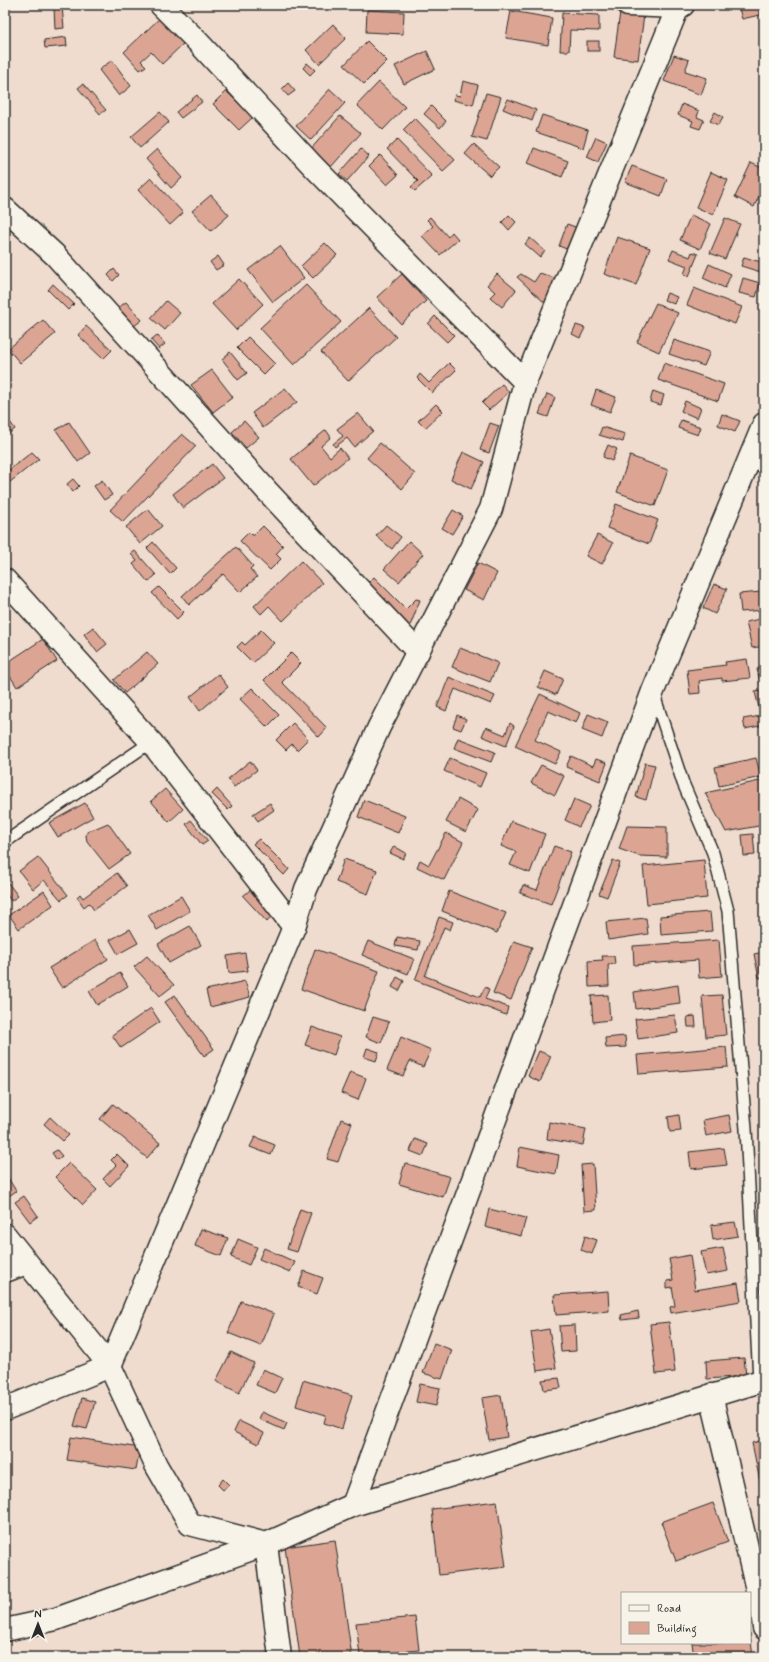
<svg xmlns="http://www.w3.org/2000/svg" width="769" height="1662" font-family="Mynerve,sans-serif">
<style>
.building{fill:#dca593;stroke:#2b2b2b}
.lines{fill:none;stroke-linecap:round;stroke-linejoin:round}
.lane-casing{stroke:#2b2b2b;stroke-width:14}
.street-casing{stroke:#2b2b2b;stroke-width:25}
.lane{stroke:#f7f3e8;stroke-width:11}
.street{stroke:#f7f3e8;stroke-width:22}
</style>
<rect width="100%" height="100%" fill="#efdcce"/>
<filter id="ink" filterUnits="userSpaceOnUse"><feTurbulence type="fractalNoise" baseFrequency=".025" numOctaves="2"/><feDisplacementMap in="SourceGraphic" scale="8" xChannelSelector="R" yChannelSelector="G"/><feConvolveMatrix kernelMatrix="1 2 1 2 8 2 1 2 1" color-interpolation-filters="sRGB"/></filter>
<g filter="url(#ink)">
<g class="building">
<path d="M738 5H764V14L742 19Z"/>
<path d="M62 6 64 28 55 29 54 7Z"/>
<path d="M367 10 404 12 403 34 366 32Z"/>
<path d="M511 11 552 18 548 45 506 38Z"/>
<path d="M620 12 644 15 638 60 614 57Z"/>
<path d="M562 13 599 15V31L570 30 569 51H560Z"/>
<path d="M162 16 186 41 162 64 151 52 141 61 146 66 140 70 124 52Z"/>
<path d="M333 24 346 38 319 64 306 50Z"/>
<path d="M66 37 67 46 45 48 44 40Z"/>
<path d="M367 41 387 61 364 84 344 65Z"/>
<rect x="587" y="41" width="12" height="10"/>
<path d="M427 51 435 69 404 84 395 66Z"/>
<path d="M674 55 689 60 685 71 707 78 701 95 664 81Z"/>
<path d="M112 60 131 86 119 96 99 70Z"/>
<path d="M307 63 315 70 310 75 303 68Z"/>
<path d="M463 81 478 85 473 105 453 100 455 95 460 96Z"/>
<path d="M379 82 405 107 383 130 357 105Z"/>
<path d="M288 83 295 91 288 96 282 89Z"/>
<path d="M83 84 106 110 100 114 78 88Z"/>
<path d="M330 89 345 103 311 140 296 126Z"/>
<path d="M226 91 253 117 239 130 213 104Z"/>
<path d="M486 93 501 97 487 141 472 137Z"/>
<path d="M197 95 202 102 181 118 176 112Z"/>
<path d="M508 99 536 110 532 121 503 109Z"/>
<path d="M682 104 699 111 697 117 704 120 700 129 691 126 693 121 678 115Z"/>
<path d="M431 106 446 121 440 128 424 114Z"/>
<path d="M160 112 169 122 140 148 131 137Z"/>
<path d="M715 112 723 117 718 125 710 121Z"/>
<path d="M542 115 588 130 583 148 536 132Z"/>
<path d="M340 116 361 133 331 167 310 150Z"/>
<path d="M415 118 455 160 443 171 403 130Z"/>
<path d="M596 137 607 142 598 162 587 157Z"/>
<path d="M397 140 432 176 415 191 411 187 418 181 387 149Z"/>
<path d="M474 144 499 167 490 176 465 154Z"/>
<path d="M534 148 568 161 562 177 528 163Z"/>
<path d="M157 149 182 178 171 188 146 159Z"/>
<path d="M361 149 369 156 347 181 339 174Z"/>
<path d="M380 155 398 175 387 185 369 166Z"/>
<path d="M751 163 764 169V186L754 207 735 197Z"/>
<path d="M632 166 667 179 661 196 625 182Z"/>
<path d="M711 172 728 180 713 215 696 207Z"/>
<path d="M151 178 183 213 170 225 138 190Z"/>
<path d="M211 195 229 215 211 231 192 211Z"/>
<path d="M509 215 516 222 509 230 502 222Z"/>
<path d="M691 215 711 224 700 249 680 240Z"/>
<path d="M430 217 448 237 452 232 458 239 440 255 422 236 433 226 427 220Z"/>
<path d="M725 218 740 224 725 259 710 253Z"/>
<path d="M567 224 578 228 569 250 559 246Z"/>
<path d="M617 237 650 248 636 285 604 274Z"/>
<path d="M530 238 545 251 540 257 525 244Z"/>
<path d="M325 243 337 255 313 278 301 266Z"/>
<path d="M280 246 304 278 273 302 248 270Z"/>
<path d="M673 250 690 257 692 252 698 254 689 276 684 274 687 266 669 259Z"/>
<path d="M218 256 224 265 216 270 210 262Z"/>
<path d="M744 257 764 263V273L741 266Z"/>
<path d="M709 264 731 274 725 288 703 278Z"/>
<path d="M114 269 119 275 113 281 108 275Z"/>
<path d="M540 273 557 279 546 304 517 277 521 274 534 282Z"/>
<path d="M402 274 426 301 401 324 377 297Z"/>
<path d="M497 274 516 290 502 307 490 297 495 292 487 285Z"/>
<path d="M743 278 760 283 756 297 739 293Z"/>
<path d="M239 279 263 304 236 330 212 304Z"/>
<path d="M53 284 74 304 68 310 48 290Z"/>
<path d="M306 285 341 322 294 365 260 328Z"/>
<path d="M694 288 742 307 735 324 687 305Z"/>
<path d="M667 293 677 297 674 304 664 300Z"/>
<path d="M166 301 180 313 165 330 151 318Z"/>
<path d="M126 302 142 320 134 326 118 308Z"/>
<path d="M656 303 678 313 659 352 637 342Z"/>
<path d="M369 308 396 337 348 381 321 352Z"/>
<path d="M435 316 454 335 447 342 428 324Z"/>
<path d="M43 320 55 334 20 363 8 349Z"/>
<path d="M576 325 585 328 580 338 572 334Z"/>
<path d="M86 326 112 350 103 359 78 335Z"/>
<path d="M157 335 165 344 159 349 151 340Z"/>
<path d="M248 337 275 364 264 375 237 348Z"/>
<path d="M674 340 710 352 704 366 669 354Z"/>
<path d="M230 352 247 373 238 380 222 359Z"/>
<path d="M449 363 456 370 432 393 417 378 420 374 429 383Z"/>
<path d="M664 363 724 384 718 401 658 380Z"/>
<path d="M212 370 233 397 213 412 191 385Z"/>
<path d="M502 384 509 392 489 410 482 403Z"/>
<path d="M285 388 297 402 263 428 252 413Z"/>
<path d="M596 390 616 397 610 412 591 405Z"/>
<path d="M653 391 664 395 661 405 650 402Z"/>
<path d="M547 394 555 397 548 417 539 414Z"/>
<path d="M685 401 701 408 697 418 681 411Z"/>
<path d="M436 404 443 411 425 428 418 421Z"/>
<path d="M358 413 373 431 354 447 347 438 335 447 333 444 343 436 337 429Z"/>
<path d="M722 414 740 421 735 432 718 425Z"/>
<path d="M5 415 15 429 5 436Z"/>
<path d="M681 420 701 427 698 435 678 428Z"/>
<path d="M244 421 259 437 246 448 232 432Z"/>
<path d="M69 422 90 453 78 462 56 430Z"/>
<path d="M490 423 499 426 489 453 480 450Z"/>
<path d="M602 427 625 434 623 442 599 435Z"/>
<path d="M326 430 331 437 321 446 330 457 340 448 348 458 313 486 291 459Z"/>
<path d="M182 434 196 446 123 522 110 510Z"/>
<path d="M380 443 415 474 402 489 367 458Z"/>
<path d="M608 445 617 449 612 461 603 457Z"/>
<path d="M32 452 39 459 5 486V473Z"/>
<path d="M463 452 484 462 471 489 451 479Z"/>
<path d="M630 456 668 470 655 506 617 492Z"/>
<path d="M212 464 223 478 183 508 173 494Z"/>
<path d="M73 479 79 486 73 492 67 484Z"/>
<path d="M102 480 112 495 104 500 94 486Z"/>
<path d="M616 504 658 520 649 544 607 528Z"/>
<path d="M148 509 162 526 140 544 126 527Z"/>
<path d="M453 510 463 516 452 534 442 528Z"/>
<path d="M386 525 401 537 392 549 376 536Z"/>
<path d="M263 526 283 546 276 554 281 559 270 570 240 541 249 532 253 536Z"/>
<path d="M597 535 613 543 602 564 586 556Z"/>
<path d="M409 541 423 554 399 582 384 569Z"/>
<path d="M153 542 176 568 170 574 147 548Z"/>
<path d="M236 547 253 566 250 569 257 577 240 592 223 574 189 605 182 596Z"/>
<path d="M135 551 156 575 148 582 133 564 137 561 131 554Z"/>
<path d="M301 561 322 583 283 621 269 606 261 614 254 606Z"/>
<path d="M478 563 497 573 484 600 464 590Z"/>
<path d="M374 577 406 609 416 599 420 600 410 626 368 583Z"/>
<path d="M714 584 727 589 715 614 703 608Z"/>
<path d="M159 587 184 612 177 619 152 593Z"/>
<path d="M761 592 763 610 741 612 739 594Z"/>
<path d="M764 618V646L752 648 746 622Z"/>
<path d="M93 627 107 644 97 652 84 634Z"/>
<path d="M261 630 274 643 253 663 237 647 242 642 245 645Z"/>
<path d="M43 639 57 661 17 687 5 668V664Z"/>
<path d="M460 648 498 663 490 682 452 667Z"/>
<path d="M147 652 158 664 125 693 114 680Z"/>
<path d="M291 653 301 663 282 682 327 728 319 737 264 680Z"/>
<path d="M762 658H764V685L761 686 757 669 764 667Z"/>
<path d="M747 659 750 678 722 681V678L699 681 700 693 690 694 687 670 726 665 725 662Z"/>
<path d="M545 671 563 679 556 695 538 687Z"/>
<path d="M218 674 228 687 200 711 190 697Z"/>
<path d="M449 677 495 696 491 704 455 689 446 711 437 707Z"/>
<path d="M252 688 279 715 267 727 240 699Z"/>
<path d="M764 690V725L745 729 743 719 761 716 755 692Z"/>
<path d="M540 694 580 713 576 723 548 711 535 740 561 752 555 764 515 746Z"/>
<path d="M588 714 608 722 602 738 582 730Z"/>
<path d="M457 715 466 719 461 730 453 727Z"/>
<path d="M293 723 308 739 297 750 292 744 286 750 276 740Z"/>
<path d="M510 723 514 726 506 746 482 736 486 727 505 735Z"/>
<path d="M458 738 495 752 491 762 454 748Z"/>
<path d="M571 756 593 766 596 759 607 763 600 781 566 767Z"/>
<path d="M450 758 486 773 480 787 444 771Z"/>
<path d="M756 758 761 777 719 786 715 767Z"/>
<path d="M250 761 257 770 234 787 228 779Z"/>
<path d="M645 763 655 765 646 800 636 797Z"/>
<path d="M541 765 564 776 555 795 531 783Z"/>
<path d="M764 780V825L726 832 705 793Z"/>
<path d="M165 789 183 809 169 822 151 801Z"/>
<path d="M217 789 232 806 228 810 212 794Z"/>
<path d="M458 799 478 810 466 832 446 822Z"/>
<path d="M574 799 590 806 579 827 565 820Z"/>
<path d="M364 800 405 816 398 833 358 817Z"/>
<path d="M85 803 93 817 58 837 49 823Z"/>
<path d="M270 803 274 810 258 821 253 814Z"/>
<path d="M191 820 208 841 202 845 186 824Z"/>
<path d="M511 821 545 834 530 873 510 865 516 852 501 846Z"/>
<path d="M108 823 130 854 109 869 87 841 86 836 87 832Z"/>
<path d="M627 826 667 827V857L639 856 619 849Z"/>
<path d="M446 833 463 842 444 880 417 867 420 860 429 865Z"/>
<path d="M753 834 755 855 744 856 742 835Z"/>
<path d="M259 839 289 869 284 875 253 844Z"/>
<path d="M394 846 406 853 403 859 390 853Z"/>
<path d="M554 846 571 852 551 904 520 893 523 885 537 890Z"/>
<path d="M38 857 68 895 61 900 44 880 33 889 19 871Z"/>
<path d="M344 859 377 870 368 894 336 882Z"/>
<path d="M613 860 620 863 607 897 599 894Z"/>
<path d="M704 860 707 898 647 904 643 866Z"/>
<path d="M117 873 127 886 94 910 89 903 84 907 77 897 80 894 83 898Z"/>
<path d="M5 879 18 896 11 901 5 892Z"/>
<path d="M250 890 273 915 267 922 243 896Z"/>
<path d="M44 891 53 905 19 929 9 915Z"/>
<path d="M449 891 506 913 497 933 442 911Z"/>
<path d="M181 896 190 911 157 930 148 915Z"/>
<path d="M710 912 712 931 661 935 660 916Z"/>
<path d="M439 917 453 922 450 930 444 927 425 976 480 997 485 987 489 989 485 999 508 1007 506 1015 415 980Z"/>
<path d="M646 918 648 934 608 940 606 922Z"/>
<path d="M190 926 201 945 169 963 158 944Z"/>
<path d="M130 929 138 943 118 954 110 940Z"/>
<path d="M397 937 420 941 418 950 395 946Z"/>
<path d="M95 940 108 959 62 988 49 968Z"/>
<path d="M719 940 722 976 699 978 698 960 634 965 633 946Z"/>
<path d="M368 941 414 959 408 974 362 955Z"/>
<path d="M514 941 532 947 511 1000 493 993Z"/>
<path d="M315 949 379 971 364 1011 301 989Z"/>
<path d="M764 952V977L759 978 754 954Z"/>
<path d="M245 953 248 971 229 973 227 956Z"/>
<path d="M147 956 174 985 160 996 134 967Z"/>
<path d="M602 956H614L615 964 608 965 609 986 589 987 588 961 603 960Z"/>
<path d="M120 973 128 986 97 1005 89 991Z"/>
<path d="M397 977 404 981 399 991 392 987Z"/>
<path d="M245 981 250 997 210 1007 206 990Z"/>
<path d="M678 985 680 1003 636 1009 634 992Z"/>
<path d="M175 995 214 1049 204 1056 165 1002Z"/>
<path d="M608 995 610 1020 593 1022 591 996Z"/>
<path d="M722 995 726 1035 706 1037 702 996Z"/>
<path d="M151 1008 160 1022 121 1048 112 1035Z"/>
<path d="M675 1015 678 1033 638 1039 635 1019Z"/>
<path d="M695 1016 696 1027H688L687 1017Z"/>
<path d="M373 1017 389 1022 381 1043 366 1037Z"/>
<path d="M312 1027 340 1037 334 1055 305 1045Z"/>
<path d="M625 1036 626 1047 606 1048 605 1038Z"/>
<path d="M401 1037 431 1050 423 1067 410 1061 403 1076 387 1070Z"/>
<path d="M726 1047 728 1067 639 1074 637 1055Z"/>
<path d="M367 1048 379 1052 376 1061 364 1057Z"/>
<path d="M539 1051 551 1056 540 1082 528 1076Z"/>
<path d="M350 1072 366 1078 358 1100 341 1093Z"/>
<path d="M113 1104 160 1143 147 1158 100 1119Z"/>
<path d="M679 1115 681 1131 670 1132 668 1117Z"/>
<path d="M729 1115 732 1131 706 1136 703 1120Z"/>
<path d="M50 1117 69 1135 63 1141 44 1124Z"/>
<path d="M341 1119 352 1123 338 1162 327 1159Z"/>
<path d="M549 1122 586 1129 583 1145 547 1139Z"/>
<path d="M255 1137 275 1145 271 1155 250 1147Z"/>
<path d="M415 1139 428 1144 423 1156 410 1151Z"/>
<path d="M520 1147 559 1155 556 1174 517 1166Z"/>
<path d="M724 1148 727 1165 691 1169 689 1152Z"/>
<path d="M57 1150 62 1156 57 1160 52 1153Z"/>
<path d="M117 1154 129 1166 110 1186 103 1179 116 1165 111 1160Z"/>
<path d="M69 1163 97 1190 83 1205 55 1177Z"/>
<path d="M405 1163 450 1177 443 1197 399 1184Z"/>
<path d="M593 1164 596 1210 584 1211 581 1165Z"/>
<path d="M5 1173 16 1191 9 1196 5 1190Z"/>
<path d="M24 1196 38 1216 30 1222 15 1202Z"/>
<path d="M300 1209 311 1213 297 1252 287 1249Z"/>
<path d="M489 1209 526 1218 521 1236 485 1227Z"/>
<path d="M735 1222 738 1236 713 1240 711 1225Z"/>
<path d="M201 1229 228 1238 221 1256 195 1246Z"/>
<path d="M585 1236 597 1240 592 1254 581 1250Z"/>
<path d="M238 1239 257 1247 249 1265 231 1257Z"/>
<path d="M264 1248 295 1262 290 1272 259 1259Z"/>
<path d="M723 1248 728 1271 706 1275 701 1252Z"/>
<path d="M690 1255 695 1290 738 1283 741 1301 671 1313 670 1307 675 1306 672 1287 667 1288V1281L673 1280 669 1259Z"/>
<path d="M304 1271 323 1278 317 1294 298 1287Z"/>
<path d="M608 1291 609 1311 556 1315 554 1295Z"/>
<path d="M241 1301 274 1314 261 1346 228 1333Z"/>
<path d="M638 1311 639 1318 622 1320 621 1315Z"/>
<path d="M669 1322 675 1372 656 1374 650 1324Z"/>
<path d="M575 1325 576 1351 561 1352 559 1326Z"/>
<path d="M549 1329 556 1368 537 1371 531 1332Z"/>
<path d="M434 1343 452 1350 442 1379 423 1373Z"/>
<path d="M231 1352 254 1363 239 1393 216 1381Z"/>
<path d="M744 1358 746 1376 707 1379 706 1361Z"/>
<path d="M263 1369 282 1378 275 1393 256 1385Z"/>
<path d="M559 1378 561 1388 544 1390 542 1380Z"/>
<path d="M303 1380 352 1395 342 1429 324 1423 326 1415 296 1406Z"/>
<path d="M420 1384 440 1388 436 1406 416 1402Z"/>
<path d="M501 1395 507 1437 489 1440 482 1398Z"/>
<path d="M82 1398 95 1402 87 1429 74 1426Z"/>
<path d="M262 1412 287 1423 284 1430 259 1419Z"/>
<path d="M239 1421 264 1433 258 1444 234 1432Z"/>
<path d="M71 1437 140 1448 136 1470 67 1460Z"/>
<path d="M764 1440V1501L752 1443Z"/>
<path d="M223 1479 229 1485 223 1490 218 1485Z"/>
<path d="M497 1501 506 1567 439 1575 432 1509Z"/>
<path d="M713 1503 728 1542 676 1561 661 1522Z"/>
<path d="M335 1540 352 1657H300L285 1547Z"/>
<path d="M415 1617 419 1650 360 1656 356 1623Z"/>
<path d="M750 1633 753 1657H694L692 1643H750Z"/>
</g>
<g class="lines">
<defs>
<g id="lane">
<path d="M654 695 683 783 713 853 728 911 746 1129 759 1380"/>
<path d="M5 842 151 742"/>
</g>
<g id="street">
<path d="M161 5 197 41 313 166 525 382"/>
<path d="M628 5 678 7 683 5"/>
<path d="M5 209 55 255 268 492 418 652"/>
<path d="M5 580 151 742 294 927"/>
<path d="M5 1235 110 1366 156 1465 190 1524 266 1544"/>
<path d="M5 1271 27 1263"/>
<path d="M711 1395 762 1611 764 1628"/>
<path d="M5 1409 110 1366 294 927 306 889 379 727 491 509 525 382 678 7"/>
<path d="M353 1505 653 691 764 424"/>
<path d="M266 1544 280 1657"/>
<path d="M5 1630 56 1619 266 1544 353 1505 764 1380"/>
</g>
</defs>
<use href="#lane" class="lane-casing"/>
<use href="#street" class="street-casing"/>
<use href="#lane" class="lane"/>
<use href="#street" class="street"/>
</g>
</g>
<rect width="769" height="1662" fill="none" stroke="#f7f3e8" stroke-width="20"/>
<rect x="10" y="10" width="749" height="1642" fill="none" stroke="#2b2b2b" stroke-width="1.5" filter="url(#ink)"/>
<rect x="621" y="1592" width="130" height="52" fill="#f7f3e8" stroke="#a5a39c"/>
<rect x="629" y="1605" width="20" height="6" fill="#f7f3e8" stroke="#a5a39c"/>
<text x="657" y="1612" font-size="12" fill="#2b2b2b">Road</text>
<rect x="629" y="1622" width="20" height="12" fill="#dca593" stroke="#a5a39c"/>
<text x="657" y="1632" font-size="12" fill="#2b2b2b">Building</text>
<g transform="translate(38 1624)" stroke="#f7f3e8" stroke-width="3" paint-order="stroke">
<path d="M0-3L7 15L0 10L-7 15Z" fill="#2b2b2b"/>
<text y="-6" font-size="11" font-weight="bold" text-anchor="middle" fill="#2b2b2b">N</text>
</g>
</svg>
